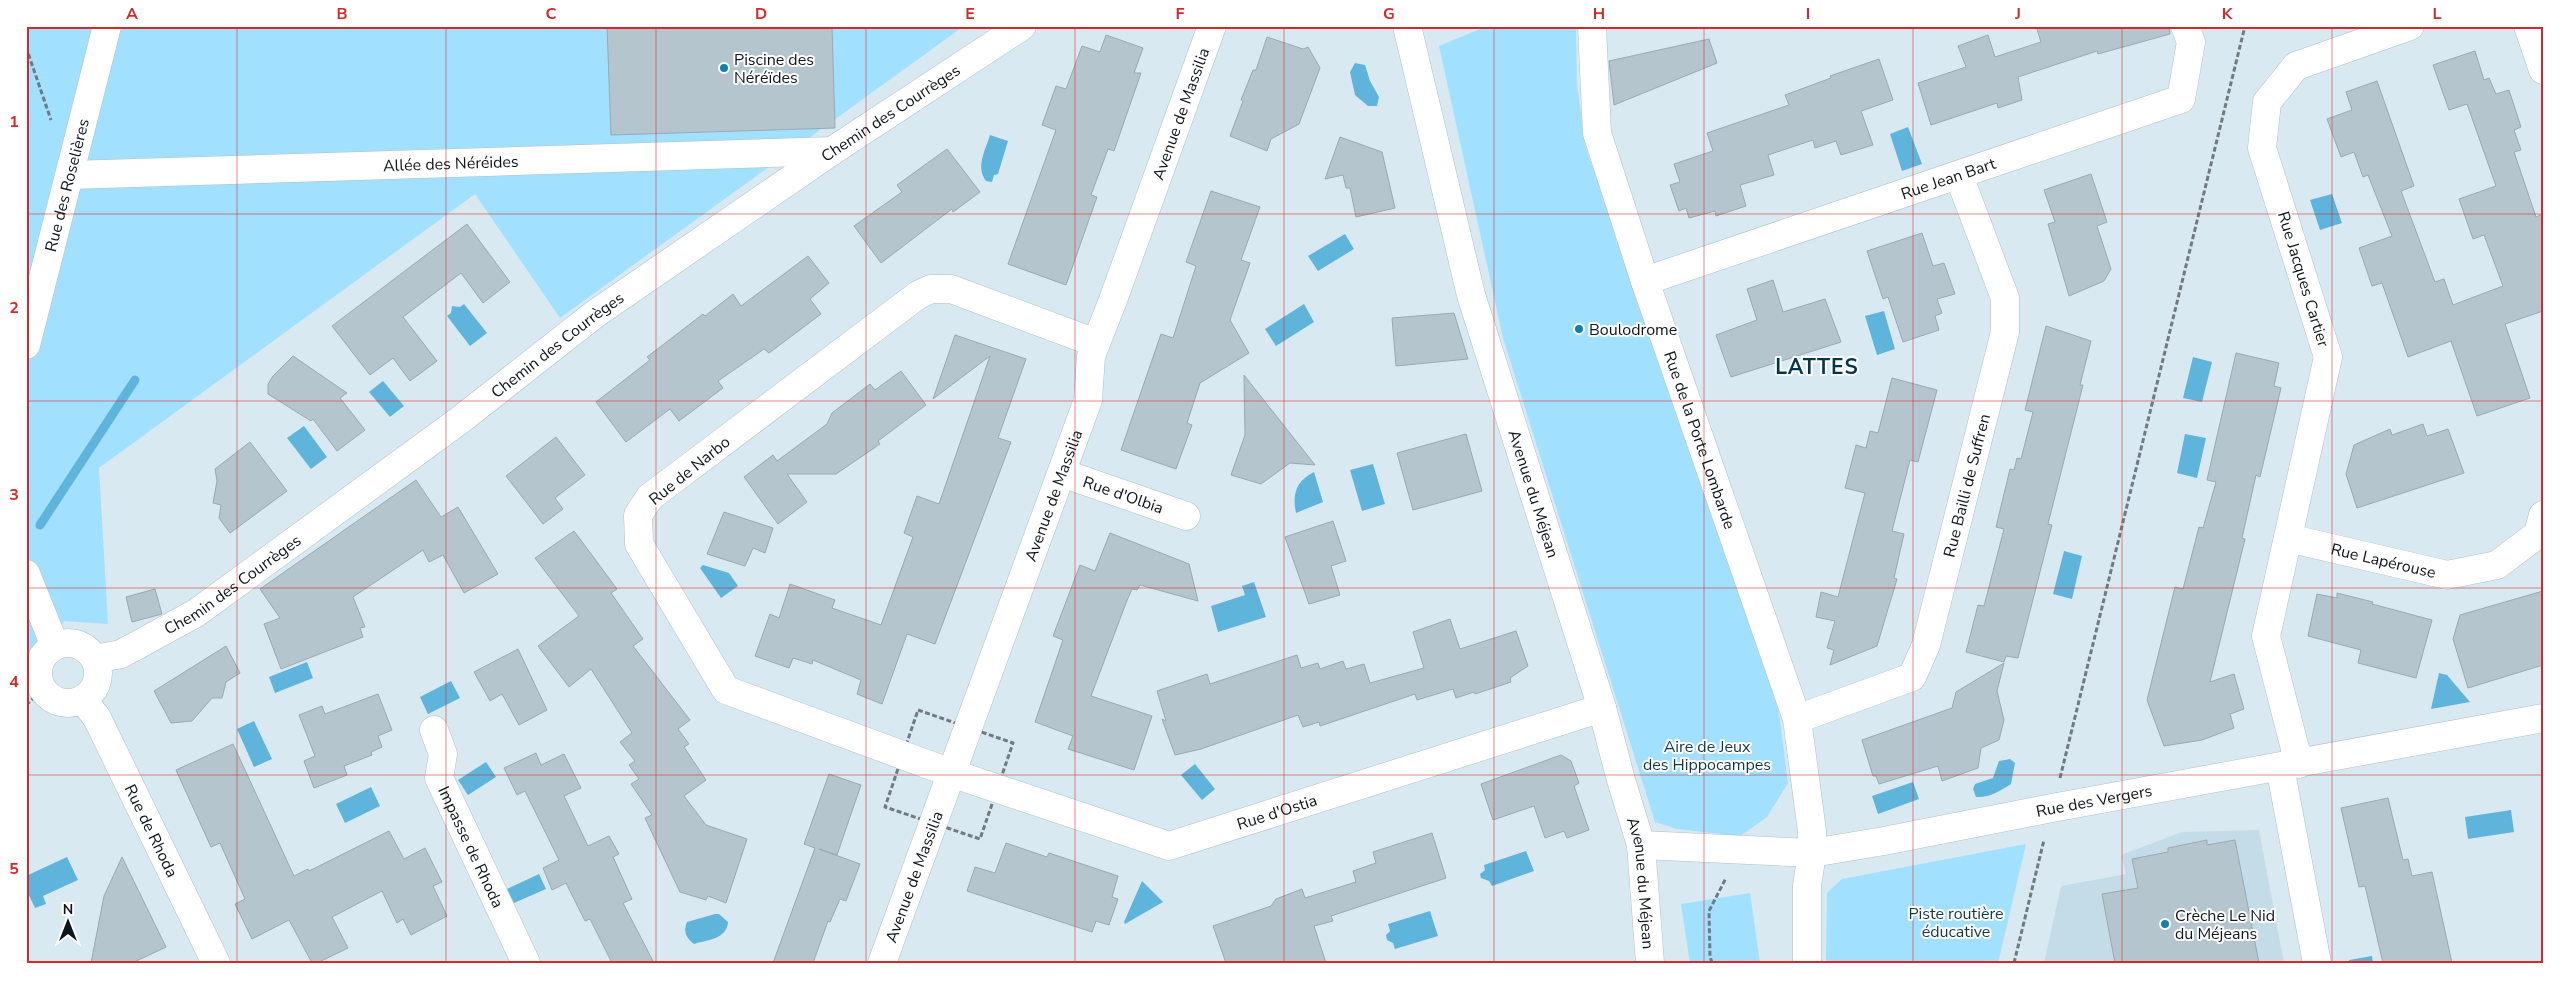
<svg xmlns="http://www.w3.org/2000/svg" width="2569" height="989" font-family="'Nunito Sans',sans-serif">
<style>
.built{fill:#c4dce8}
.green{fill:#a2e0ff}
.water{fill:#5fb4db}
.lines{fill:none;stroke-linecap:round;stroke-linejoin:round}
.stream{stroke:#5fb4db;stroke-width:9}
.building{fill:#b5c5cd;stroke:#9aa9b1}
.minor-casing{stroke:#b0c0c8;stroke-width:29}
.path{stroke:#707b80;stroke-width:3;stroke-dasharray:5 2.5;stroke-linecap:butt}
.minor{stroke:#fff;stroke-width:28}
.grid{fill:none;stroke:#d62828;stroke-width:1;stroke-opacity:0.55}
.poi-dot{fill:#1280a8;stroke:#fff;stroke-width:2}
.labels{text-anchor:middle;stroke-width:4;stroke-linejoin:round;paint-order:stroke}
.poi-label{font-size:16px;fill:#0f1518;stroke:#fff;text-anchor:start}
.street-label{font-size:16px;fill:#0f1518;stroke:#fff}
.park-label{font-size:16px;fill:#113848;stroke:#fff}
.district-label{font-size:21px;font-weight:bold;letter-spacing:1px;fill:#033649;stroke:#fff}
.neatline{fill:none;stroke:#d62828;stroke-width:2}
.grid-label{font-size:16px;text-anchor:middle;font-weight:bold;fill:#d62828}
</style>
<rect width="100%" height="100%" fill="#d9e9f1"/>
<path class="built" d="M2259 830 2284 963H2044L2061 886 2126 874 2121 855 2182 832Z"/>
<g class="green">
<path d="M26 26H964L560 318 475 194 99 468 108 624 64 621 26 687Z"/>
<path d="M1487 26H1576L1577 84 1585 145 1778 705 1788 783 1767 817 1740 836 1677 829 1655 822 1503 338 1439 46Z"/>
<path d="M2026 844 1998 963H1826L1827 893 1842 879Z"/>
<path d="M1750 893 1760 963H1690L1681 904Z"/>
</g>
<g class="water">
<path d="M1355 63 1365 65 1370 81 1379 97 1377 106H1368L1355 95 1350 72Z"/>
<path d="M1908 127 1922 164 1902 171 1890 134Z"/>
<path d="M990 135 1008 141 998 174 994 175 992 182 986 181C975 167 986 149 990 135Z"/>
<path d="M2332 194 2342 223 2320 230 2310 200Z"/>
<path d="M1345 234 1354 249 1318 271 1308 256Z"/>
<path d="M464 304 487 333 470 346 447 316 451 313 452 306 460 307Z"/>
<path d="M1304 304 1314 322 1276 346 1265 329Z"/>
<path d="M1884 311 1895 349 1877 355 1865 316Z"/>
<path d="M2193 357 2212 362 2202 402 2183 398Z"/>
<path d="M383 381 404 406 390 417 369 392Z"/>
<path d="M304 426 327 457 311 469 287 438Z"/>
<path d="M2185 434 2206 438 2197 478 2177 473Z"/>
<path d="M1373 464 1385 504 1362 511 1350 470Z"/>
<path d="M1314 472 1323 502 1296 513C1292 494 1296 481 1314 472Z"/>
<path d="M2064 551 2082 556 2072 599 2053 594Z"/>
<path d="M703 565 729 573 738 586 721 598 700 568Z"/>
<path d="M1254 582 1266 617 1218 632 1211 606 1245 595 1242 586Z"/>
<path d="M307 662 313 678 275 693 269 677Z"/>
<path d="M2439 673 2447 675 2470 702 2431 709Z"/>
<path d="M451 681 460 698 428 714 420 697Z"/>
<path d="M254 721 272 759 254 767 237 729Z"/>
<path d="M2010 759 2015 763 2011 784C2000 791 1989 798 1976 797L1973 789 1975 784 1993 778 1999 761Z"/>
<path d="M486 762 496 777 468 795 458 780Z"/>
<path d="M1195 764 1215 789 1202 800 1181 775Z"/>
<path d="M1913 782 1919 799 1878 814 1872 796Z"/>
<path d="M371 787 380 806 345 823 336 804Z"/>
<path d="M2511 810 2514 832 2468 839 2465 817Z"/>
<path d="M1526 851 1534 871 1492 886 1489 881 1481 878 1480 874 1485 870 1484 865Z"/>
<path d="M67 857 78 880 43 896 46 904 35 908 26 889V876Z"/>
<path d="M539 874 546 889 514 903 507 889Z"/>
<path d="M1142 881 1163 902 1125 924 1124 922Z"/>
<path d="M1430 911 1438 936 1395 949 1393 943 1387 940 1386 935 1390 931 1388 924Z"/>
<path d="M715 914H719L728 922C727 939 707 940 694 944 686 938 683 931 687 922Z"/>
<path d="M2372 956 2373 963H2350L2349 960Z"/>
</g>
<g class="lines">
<path class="stream" d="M40 525 135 380"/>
</g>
<g class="building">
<path d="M607 26H832L835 128 611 135Z"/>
<path d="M2036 26H2169L2170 34 2098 54 2097 51 2018 77 2022 100 1998 108 1997 103 1931 125 1918 83 1966 67 1958 46 1988 35 1995 57 2041 42Z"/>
<path d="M1106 35 1143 48 1134 73H1141L1114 151 1108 149 1091 195 1097 197 1066 285 1008 264 1056 130 1042 125 1056 86 1066 89 1082 46 1100 52Z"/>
<path d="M1267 37 1303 49 1308 47 1320 68 1299 124 1271 139 1267 151 1230 136 1243 101 1241 100 1253 70H1256Z"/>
<path d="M1709 39 1717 63 1614 105 1609 61Z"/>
<path d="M2475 51 2484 80 2489 78 2496 94 2509 90 2521 127 2514 130 2521 150 2514 152 2536 217 2543 214V311L2505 324 2530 398 2477 416 2451 341 2408 357 2382 283 2372 286 2359 248 2392 236 2368 175 2363 177 2354 152 2341 157 2327 119 2352 110 2346 92 2377 81 2414 186 2401 191 2435 282 2444 279 2453 305 2503 286 2484 235 2473 239 2459 199 2496 186 2467 104 2449 110 2433 65Z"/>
<path d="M1879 59 1893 100 1861 111 1873 145 1841 155 1836 141 1815 148 1813 140 1768 155 1774 175 1740 185 1746 206 1716 216 1715 211 1689 218 1686 208 1679 211 1670 185 1680 182 1674 164 1713 151 1707 133 1789 105 1785 95 1831 78 1830 76Z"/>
<path d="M1340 137 1382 152 1395 208 1356 217 1350 188H1346L1343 175 1325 179Z"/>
<path d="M947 149 980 192 953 212 952 209 881 263 854 226 902 192 897 185Z"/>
<path d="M2091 174 2107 222 2097 226 2111 269 2104 281 2069 296 2048 224 2055 222 2044 190Z"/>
<path d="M1211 191 1260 207 1241 260 1250 263 1230 320 1249 353 1200 383 1187 423 1192 425 1176 469 1121 450 1161 334 1173 338 1196 266 1186 262Z"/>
<path d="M467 224 510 282 483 303 461 273 403 317 437 361 410 381 393 358 370 375 332 326Z"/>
<path d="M1922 233 1933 266 1944 263 1955 294 1937 299 1942 313 1935 316 1939 330 1903 342 1888 297 1883 299 1867 251Z"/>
<path d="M808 256 829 283 810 299 821 314 769 353 764 349 718 381 723 388 679 421 670 409 626 442 596 402 650 360 647 357 703 314 705 316 733 294 741 306Z"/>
<path d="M1773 280 1783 312 1825 299 1841 342 1731 377 1716 335 1757 320 1747 289Z"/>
<path d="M1454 313 1468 359 1396 366 1392 318Z"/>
<path d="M2046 326 2091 341 2080 385H2083L2048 524 2052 525 2018 658 2006 656 2004 662 1966 652 1978 605 1984 606 2004 529 1996 527 2010 469 2014 470 2017 458 2021 459 2033 412 2025 410Z"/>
<path d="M955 335 1026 359 998 438 1011 442 935 644 907 634 882 704 857 694 861 680 813 660 812 664 793 658 789 668 755 656 770 614 779 618 790 584 835 600 832 608 881 625 913 537 904 533 917 496 939 504 990 356 933 399Z"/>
<path d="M2236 353 2279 363 2274 386 2281 388 2260 477 2256 475 2242 538 2245 539 2210 682 2234 674 2244 709 2230 714 2234 728 2202 740 2164 746 2147 700 2175 587 2183 589 2199 527 2203 528 2216 482 2207 480Z"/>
<path d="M293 356 347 393 340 398 365 430 337 451 313 419 311 421 268 394V384L273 376Z"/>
<path d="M901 371 926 405 878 441 880 444 836 474H787L807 502 778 524 744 477 773 455 777 461 827 424 832 413 870 384 875 390Z"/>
<path d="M1244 375 1315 465 1290 463 1261 484 1231 475 1245 435Z"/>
<path d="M1892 378 1937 390 1918 462 1910 460 1892 531 1904 534 1894 578 1897 579 1877 646 1830 665 1834 650 1827 648 1835 621 1816 617 1821 592 1838 597 1865 493 1845 488 1856 445 1866 448 1870 431 1878 433Z"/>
<path d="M2423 424 2427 436 2448 429 2464 473 2357 508 2346 474 2354 445 2390 429 2392 435Z"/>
<path d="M1466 434 1482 491 1413 510 1397 453Z"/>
<path d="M556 437 585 475 555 498 563 509 543 524 506 476Z"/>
<path d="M250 442 287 491 230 533 219 518 221 505 213 503 217 481 215 469Z"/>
<path d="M416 480 441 517 458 507 498 574 464 593 443 555 429 562 423 550 353 597 365 627 360 628 363 637 281 669 264 624 280 618 260 589Z"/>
<path d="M724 512 773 528 765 553 753 548 745 566 707 554Z"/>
<path d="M1333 521 1346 561 1331 566 1340 595 1309 604 1285 537Z"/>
<path d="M574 531 617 589 611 593 643 639 633 646 690 720 678 729 689 744 684 747 706 780 684 796 706 825 747 839 726 903 708 896 706 900 680 892 645 818 652 815 631 784 639 779 629 765 635 761 620 742 632 733 591 669 569 687 538 646 579 616 535 558Z"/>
<path d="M1110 533 1189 564 1198 601 1140 585 1137 590 1132 589 1126 603 1091 696 1152 716 1134 770 1068 749 1073 736 1035 722 1063 640 1053 636 1080 565 1095 571Z"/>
<path d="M155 589 162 614 132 622 126 597Z"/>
<path d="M2543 591V665L2468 688 2453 639 2460 615Z"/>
<path d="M2337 593 2373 602 2372 604 2432 620 2416 678 2358 663 2361 650 2308 636 2317 594 2337 598Z"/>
<path d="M1450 619 1460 649 1516 631 1528 666 1510 678 1511 682 1475 694 1474 692 1456 698 1453 689 1417 700 1415 694 1320 726 1319 722 1303 727 1298 715 1201 749 1175 755 1162 719 1166 721 1157 691 1207 674 1210 684 1297 655 1301 668 1318 663 1320 669 1343 661 1346 669 1364 664 1370 683 1424 668 1413 632Z"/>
<path d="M226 646 240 673 226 682 222 698H212L192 721 171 723 154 691Z"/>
<path d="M518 649 547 710 519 725 502 694 490 701 474 672Z"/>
<path d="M2004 663 1997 691 2004 720 1999 740 1981 748 1978 768 1942 781 1938 766 1879 784 1876 776H1873L1862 740 1952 708 1956 692Z"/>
<path d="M378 694 392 730 378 736 382 747 371 752 372 755 344 766 347 775 314 788 304 761 315 756 299 715 322 706 325 714Z"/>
<path d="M233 744 294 876 308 869 309 871 389 831 404 859 425 848 442 882 433 886 447 916 411 935 403 919 397 923 382 891 332 917 348 948 317 963H312L289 920 252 939 235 904 245 899 220 843 211 847 176 770Z"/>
<path d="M536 753 541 765 564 754 581 788 564 796 588 846 609 836 619 854 613 857 632 899 623 903 654 963H612L590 919 585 921 566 883 552 890 543 868 559 860 525 791 517 795 504 768Z"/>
<path d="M1561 755 1571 761 1579 783 1574 786 1589 830 1567 838 1564 831 1545 838 1534 806 1493 820 1481 784Z"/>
<path d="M829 774 861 785 837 855 819 849 860 864 846 901 840 899 830 922 828 921 813 963H773L815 848 804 844Z"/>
<path d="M2388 798 2403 860 2408 859 2412 876 2432 872 2452 963H2383L2365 886 2359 887 2341 808Z"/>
<path d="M1432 833 1446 878 1331 916 1333 921 1314 926 1326 963H1226L1213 926 1271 906 1276 899 1302 889 1305 898 1356 882 1353 871 1376 863 1373 852Z"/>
<path d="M2207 840V845L2235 840 2259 963H2115L2102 894 2138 888 2132 859 2168 852V848Z"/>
<path d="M1006 843 1047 857 1049 853 1118 876 1112 897 1118 899 1109 925 1096 921 1092 932 967 891 975 867 995 873Z"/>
<path d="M122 857 166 947 132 963H91L104 896Z"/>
</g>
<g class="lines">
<defs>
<g id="minor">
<path id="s1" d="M1407 26 1471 295 1602 708 1621 780 1641 845 1650 963"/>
<path id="s2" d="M1592 26 1597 133 1645 281 1797 719 1812 831V853L1807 886V963"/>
<path d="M2528 26 2543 70"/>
<path id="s3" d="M70 175 832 151"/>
<path id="s4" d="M1645 281 2181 99 2191 42 2185 26"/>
<path id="s5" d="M1096 343 951 289H931L918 295 650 497 638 515 639 544 726 690 951 773 1169 846 1602 708"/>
<path id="s6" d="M26 345 107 26"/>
<path id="s7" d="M1062 473 1186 516"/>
<path id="s8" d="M2288 538 2447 575 2497 565 2538 534 2543 515"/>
<path d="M26 574 55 646"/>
<circle cx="68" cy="673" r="30"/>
<path id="s9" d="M95 659 121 654 196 613 460 420 595 314 832 151 1022 26"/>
<path id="s10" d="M83 700 97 718 216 963"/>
<path id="s11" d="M1797 719 1912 677 1926 645 2005 332V298L1959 176"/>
<path id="s12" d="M434 730 443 754 439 778 526 963"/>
<path d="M2299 764 2266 636 2328 357 2262 148 2267 102 2296 66 2410 26"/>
<path d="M2280 767 2317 963"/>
<path id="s13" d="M1641 845 1812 853 1884 841 2052 808 2543 718"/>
<path id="s14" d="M882 963 1088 400 1091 356 1113 300 1212 26"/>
</g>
</defs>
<use href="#minor" class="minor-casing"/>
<g class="path">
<path d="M26 47 51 120"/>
<path d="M26 705 43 689"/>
<path d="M918 710 1013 743 980 839 885 807Z"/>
<path d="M2060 778 2245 26"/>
<path d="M1712 963 1710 956 1709 911 1726 878"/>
<path d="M2014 963 2044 840"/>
</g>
<use href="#minor" class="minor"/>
</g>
<path class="grid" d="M237 26V963M446 26V963M656 26V963M866 26V963M1075 26V963M1284 26V963M1494 26V963M1704 26V963M1913 26V963M2122 26V963M2332 26V963M26 214H2543M26 401H2543M26 588H2543M26 775H2543"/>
<g class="poi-dot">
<circle cx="724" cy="68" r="5"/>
<circle cx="1579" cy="329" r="5"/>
<circle cx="2165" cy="924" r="5"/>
</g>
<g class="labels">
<g class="poi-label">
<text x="734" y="65">Piscine des<tspan x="734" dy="18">Néréïdes</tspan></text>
<text x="1589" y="335">Boulodrome</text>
<text x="2175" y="921">Crèche Le Nid<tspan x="2175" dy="18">du Méjeans</tspan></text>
</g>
<g class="street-label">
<text dy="6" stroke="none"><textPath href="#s9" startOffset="968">Chemin des Courrèges</textPath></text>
<text dy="6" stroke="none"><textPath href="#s14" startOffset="902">Avenue de Massilia</textPath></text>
<text dy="6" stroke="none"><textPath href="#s3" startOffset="381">Allée des Néréides</textPath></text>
<text dy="6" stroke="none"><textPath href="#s4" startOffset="320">Rue Jean Bart</textPath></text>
<text dy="6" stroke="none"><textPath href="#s6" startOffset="165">Rue des Roselières</textPath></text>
<text transform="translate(2304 279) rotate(73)" y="6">Rue Jacques Cartier</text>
<text dy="6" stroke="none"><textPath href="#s9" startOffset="562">Chemin des Courrèges</textPath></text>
<text dy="6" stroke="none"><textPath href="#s2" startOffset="431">Rue de la Porte Lombarde</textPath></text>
<text transform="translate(689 470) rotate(-39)" y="6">Rue de Narbo</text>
<text dy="6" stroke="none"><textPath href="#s11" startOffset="322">Rue Bailli de Suffren</textPath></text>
<text dy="6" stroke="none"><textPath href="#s7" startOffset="65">Rue d'Olbia</textPath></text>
<text dy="6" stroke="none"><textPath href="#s1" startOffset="485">Avenue du Méjean</textPath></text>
<text dy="6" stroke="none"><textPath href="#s14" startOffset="498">Avenue de Massilia</textPath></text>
<text dy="6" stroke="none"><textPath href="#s8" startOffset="98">Rue Lapérouse</textPath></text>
<text dy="6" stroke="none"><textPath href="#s9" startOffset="158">Chemin des Courrèges</textPath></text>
<text dy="6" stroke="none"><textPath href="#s13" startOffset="458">Rue des Vergers</textPath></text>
<text dy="6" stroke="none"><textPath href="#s5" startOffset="1328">Rue d'Ostia</textPath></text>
<text dy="6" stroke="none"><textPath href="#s10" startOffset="148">Rue de Rhoda</textPath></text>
<text dy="6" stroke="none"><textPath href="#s12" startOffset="126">Impasse de Rhoda</textPath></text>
<text dy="6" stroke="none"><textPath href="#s14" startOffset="92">Avenue de Massilia</textPath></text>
<text dy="6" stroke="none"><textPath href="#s1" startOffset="890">Avenue du Méjean</textPath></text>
</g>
<g class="park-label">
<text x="1707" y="752">Aire de Jeux<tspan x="1707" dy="18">des Hippocampes</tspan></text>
<text x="1956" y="919">Piste routière<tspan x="1956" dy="18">éducative</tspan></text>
</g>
<g class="district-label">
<text x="1817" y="374">LATTES</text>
</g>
</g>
<rect width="2569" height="989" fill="none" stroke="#ffffff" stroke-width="55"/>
<g transform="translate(68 922)" stroke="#ffffff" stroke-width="4" paint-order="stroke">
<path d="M0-4L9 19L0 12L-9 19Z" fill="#0f1518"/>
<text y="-8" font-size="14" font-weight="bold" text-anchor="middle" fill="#0f1518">N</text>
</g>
<rect x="28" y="28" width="2514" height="934" class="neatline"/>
<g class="grid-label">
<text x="132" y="19">A</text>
<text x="342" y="19">B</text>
<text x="551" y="19">C</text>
<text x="761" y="19">D</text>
<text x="970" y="19">E</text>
<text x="1180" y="19">F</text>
<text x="1389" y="19">G</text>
<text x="1599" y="19">H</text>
<text x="1808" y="19">I</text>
<text x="2018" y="19">J</text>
<text x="2227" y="19">K</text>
<text x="2437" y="19">L</text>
<text x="14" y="127">1</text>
<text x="14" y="313">2</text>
<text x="14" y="500">3</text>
<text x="14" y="687">4</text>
<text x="14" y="874">5</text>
</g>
</svg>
